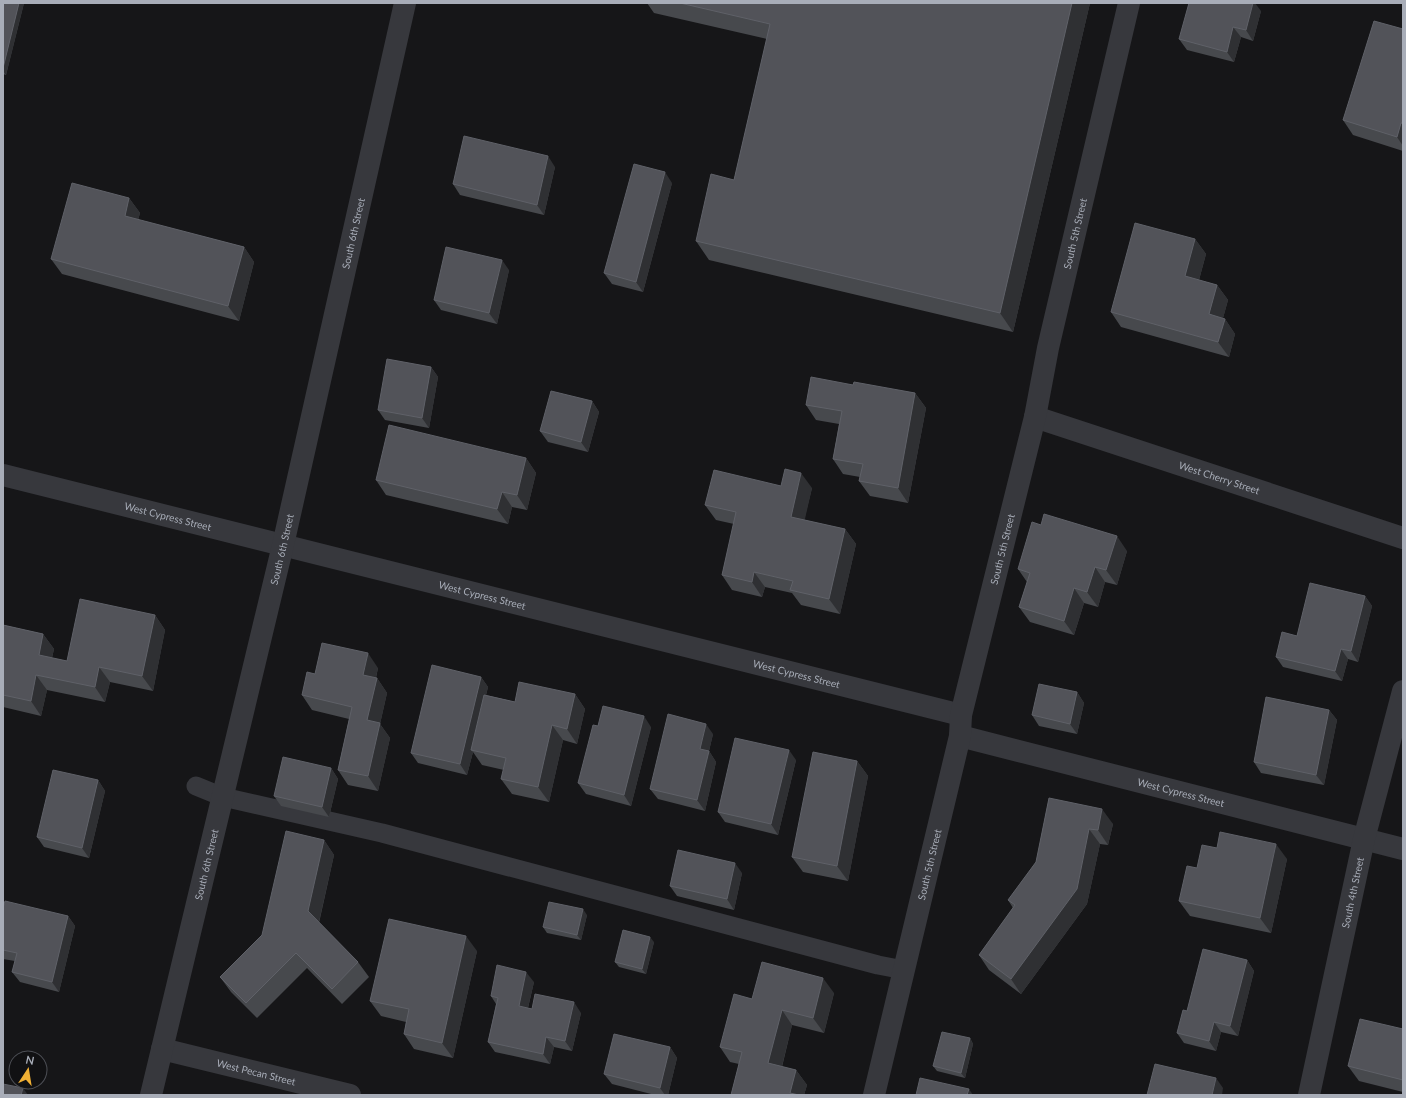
<svg xmlns="http://www.w3.org/2000/svg" width="1406" height="1098" font-family="Lato,sans-serif">
<style>
.lines{fill:none;stroke-linecap:round;stroke-linejoin:round}
.service{stroke:#37383d;stroke-width:19}
.minor{stroke:#37383d;stroke-width:22}
.wall{fill:#47494d}
.shaded-wall{fill:#2f3033}
.building{fill:#525359;stroke:#5f6168}
.labels{text-anchor:middle;stroke-width:3;stroke-linejoin:round;paint-order:stroke}
.street-label{font-size:10px;fill:#a8adb8;stroke:#111113}
</style>
<rect width="100%" height="100%" fill="#161618"/>
<g class="lines">
<path class="service" d="M196 786 223 797 382 833 878 965 904 970"/>
<g class="minor">
<path id="s1" d="M1035 417 1403 538"/>
<path id="s2" d="M3 475 961 715"/>
<path id="s3" d="M960 736 1403 849"/>
<path id="s4" d="M162 1049 350 1095"/>
<path id="s5" d="M151 1095 283 545 405 3"/>
<path id="s6" d="M874 1095 960 736 961 715 1035 417 1048 348 1129 3"/>
<path id="s7" d="M1309 1095 1364 839 1403 691"/>
</g>
</g>
<g class="wall">
<path d="M3 3H24L6 75 3 74Z"/>
<path d="M647 3H1090L1013 332 709 260 696 241 734 180 767 39 654 13Z"/>
<path d="M1261 11 1253 41 1241 37 1234 62 1187 50 1179 39Z"/>
<path d="M1403 29V151L1353 135 1343 120Z"/>
<path d="M555 167 544 215 460 195 453 184Z"/>
<path d="M672 183 643 292 612 284 604 273Z"/>
<path d="M129 198 140 213 138 220 244 247 254 262 239 321 62 274 51 259Z"/>
<path d="M1195 239 1206 254 1199 280 1217 285 1228 300 1223 318 1225 319 1235 334 1229 357 1121 327 1111 312Z"/>
<path d="M509 270 497 324 441 310 434 300Z"/>
<path d="M431 367 438 377 429 428 385 420 378 410Z"/>
<path d="M853 385 915 393 926 408 908 503 870 496 859 481 860 477 843 474 833 459 839 424 816 420 806 405Z"/>
<path d="M592 401 599 412 588 452 548 442 540 431Z"/>
<path d="M526 458 536 473 527 510 512 507 508 524 386 495 376 480Z"/>
<path d="M781 486 812 488 804 520 845 529 856 544 840 614 801 605 792 593 765 587 762 597 732 590 722 575 734 524 716 520 705 505Z"/>
<path d="M1127 551 1117 585 1105 582 1098 607 1084 603 1074 635 1030 622 1019 607 1027 582 1018 569Z"/>
<path d="M1365 596 1372 606 1358 662 1348 659 1342 681 1283 667 1276 657 1297 636Z"/>
<path d="M155 615 165 630 153 691 110 682 105 702 47 690 41 716 3 707V625L43 634 54 649 52 658 67 661Z"/>
<path d="M378 668 376 678H377L387 693 380 724 390 738 378 791 348 785 338 770 349 719 312 710 302 695 315 674Z"/>
<path d="M481 677 488 687 486 695 515 702 575 694 585 709 577 744 563 740 549 802 512 794 501 779 504 770 482 765 473 752 467 775 418 763 411 753Z"/>
<path d="M1077 692 1084 703 1077 734 1039 726 1032 715Z"/>
<path d="M1329 710 1337 720 1324 785 1261 773 1254 762Z"/>
<path d="M598 726 651 727 631 806 586 794 578 783Z"/>
<path d="M713 734 709 751 716 762 705 811 658 799 650 789Z"/>
<path d="M796 760 778 835 725 822 718 812Z"/>
<path d="M857 761 868 776 848 881 803 872 792 857Z"/>
<path d="M331 768 338 779 329 817 281 806 274 796Z"/>
<path d="M98 780 105 791 89 858 44 847 37 837Z"/>
<path d="M1049 798 1113 824 1108 845 1100 844 1087 904 1021 994 989 970 979 955 1013 908 1008 900 1036 862Z"/>
<path d="M324 840 334 855 319 923 358 962 369 977 342 1004 307 968 257 1018 231 992 220 977 262 935Z"/>
<path d="M1217 848 1287 859 1271 933 1190 916 1179 901 1197 868Z"/>
<path d="M742 873 734 910 677 896 670 886Z"/>
<path d="M3 908 68 916 75 926 59 992 20 982 12 972 15 961 3 959Z"/>
<path d="M587 915 581 940 547 933 543 927Z"/>
<path d="M654 942 646 974 619 967 615 962Z"/>
<path d="M477 951 453 1058 414 1049 404 1034 406 1022 381 1016 370 1001Z"/>
<path d="M1247 960 1254 971 1238 1036 1221 1032 1216 1051 1184 1043 1177 1033 1187 1011Z"/>
<path d="M534 982 528 1008 532 1009 581 1013 572 1051 554 1047 550 1064 495 1052 488 1042 496 1004 491 996Z"/>
<path d="M834 993 824 1033 792 1025 782 1067 796 1070 807 1085 804 1095H731L739 1064 730 1062 720 1047 752 999Z"/>
<path d="M1403 1029V1092L1359 1081 1348 1066Z"/>
<path d="M970 1038 973 1044 965 1078 937 1071 933 1066Z"/>
<path d="M670 1047 677 1058 668 1095H655L612 1084 604 1074Z"/>
</g>
<g class="shaded-wall">
<path d="M19 3H24L6 75 3 71V68Z"/>
<path d="M1072 3H1090L1013 332 1000 313Z"/>
<path d="M1253 3H1255L1261 11 1253 41 1246 30Z"/>
<path d="M1233 27 1241 37 1234 62 1227 52Z"/>
<path d="M1401 123 1403 125V146L1397 137Z"/>
<path d="M548 156 555 167 544 215 537 205Z"/>
<path d="M665 172 672 183 643 292 636 282Z"/>
<path d="M129 198 140 213 135 231 125 216Z"/>
<path d="M1195 239 1206 254 1196 291 1185 276Z"/>
<path d="M244 247 254 262 239 321 228 306Z"/>
<path d="M502 260 509 270 497 324 489 313Z"/>
<path d="M1217 285 1228 300 1220 329 1209 314Z"/>
<path d="M1225 319 1235 334 1229 357 1218 342Z"/>
<path d="M431 367 438 377 429 428 422 418Z"/>
<path d="M915 393 926 408 908 503 898 488Z"/>
<path d="M592 401 599 412 588 452 581 442Z"/>
<path d="M526 458 536 473 527 510 517 495Z"/>
<path d="M801 473 812 488 802 532 791 517Z"/>
<path d="M502 492 512 507 508 524 497 509Z"/>
<path d="M845 529 856 544 840 614 829 599Z"/>
<path d="M1117 536 1127 551 1117 585 1106 570Z"/>
<path d="M1095 567 1105 582 1098 607 1087 592Z"/>
<path d="M754 572 765 587 762 597 752 582Z"/>
<path d="M1074 588 1084 603 1074 635 1064 621Z"/>
<path d="M1365 596 1372 606 1358 662 1351 651Z"/>
<path d="M155 615 165 630 153 691 142 676Z"/>
<path d="M43 634 54 649 49 670 39 655Z"/>
<path d="M1341 649 1348 659 1342 681 1335 671Z"/>
<path d="M368 653 378 668 373 690 363 675Z"/>
<path d="M99 667 110 682 105 702 95 687Z"/>
<path d="M36 675 47 690 41 716 31 701Z"/>
<path d="M481 677 488 687 473 750H471L473 752 467 775 460 764Z"/>
<path d="M377 678 387 693 380 724 390 738 378 791 368 776 367 720Z"/>
<path d="M1077 692 1084 703 1077 734 1070 724Z"/>
<path d="M575 694 585 709 577 744 567 729Z"/>
<path d="M1329 710 1337 720 1324 785 1316 775Z"/>
<path d="M644 716 651 727 631 806 624 795Z"/>
<path d="M706 724 713 734 709 751 716 762 705 811 697 800 700 749Z"/>
<path d="M552 725 563 740 549 802 538 787Z"/>
<path d="M789 750 796 760 778 835 771 824Z"/>
<path d="M857 761 868 776 848 881 837 866Z"/>
<path d="M331 768 338 779 329 817 322 807Z"/>
<path d="M98 780 105 791 89 858 82 848Z"/>
<path d="M1102 809 1113 824 1108 845 1098 830Z"/>
<path d="M1089 829 1100 844 1087 904 1021 994 1011 979Z"/>
<path d="M324 840 334 855 318 926 308 911Z"/>
<path d="M1276 844 1287 859 1271 933 1260 918Z"/>
<path d="M735 863 742 873 734 910 727 899Z"/>
<path d="M583 909 587 915 581 940 577 935Z"/>
<path d="M68 916 75 926 59 992 52 982Z"/>
<path d="M466 936 477 951 453 1058 442 1043Z"/>
<path d="M650 937 654 942 646 974 642 969Z"/>
<path d="M1247 960 1254 971 1238 1036 1230 1026Z"/>
<path d="M526 972 534 982 526 1016 519 1006Z"/>
<path d="M823 978 834 993 824 1033 813 1018Z"/>
<path d="M574 1002 581 1013 572 1051 565 1041Z"/>
<path d="M782 1010 792 1025 779 1078 768 1063Z"/>
<path d="M1214 1022 1221 1032 1216 1051 1209 1041Z"/>
<path d="M546 1037 554 1047 550 1064 543 1054Z"/>
<path d="M970 1038 973 1044 965 1078 961 1073Z"/>
<path d="M670 1047 677 1058 668 1095H665L660 1088Z"/>
<path d="M796 1070 807 1085 804 1095H792L790 1093Z"/>
<path d="M1216 1078 1223 1088 1222 1095H1212Z"/>
<path d="M23 1088 28 1095H21Z"/>
<path d="M969 1089 973 1095H967Z"/>
</g>
<g class="building">
<path d="M3 3H19L3 68Z"/>
<path d="M680 3H1072L1000 313 696 241 711 174 734 180 770 24Z"/>
<path d="M1189 3H1253L1246 30 1233 27 1227 52 1179 39Z"/>
<path d="M1374 21 1403 29V123H1401L1397 137 1343 120Z"/>
<path d="M464 136 548 156 537 205 453 184Z"/>
<path d="M634 164 665 172 636 282 604 273Z"/>
<path d="M72 183 129 198 125 216 244 247 228 306 51 259Z"/>
<path d="M1135 223 1195 239 1185 276 1217 285 1209 314 1225 319 1218 342 1111 312Z"/>
<path d="M446 247 502 260 489 313 434 300Z"/>
<path d="M387 359 431 367 422 418 378 410Z"/>
<path d="M811 377 853 385 854 382 915 393 898 488 859 481 863 464 833 459 842 411 806 405Z"/>
<path d="M551 391 592 401 581 442 540 431Z"/>
<path d="M389 425 526 458 517 495 502 492 497 509 376 480Z"/>
<path d="M785 469 801 473 791 517 845 529 829 599 790 590 793 581 754 572 752 582 722 575 736 512 705 505 714 470 781 486Z"/>
<path d="M1044 514 1117 536 1106 570 1095 567 1087 592 1074 588 1064 621 1019 607 1030 573 1018 569 1032 522 1041 525Z"/>
<path d="M1310 583 1365 596 1351 651 1341 649 1335 671 1276 657 1282 632 1297 636Z"/>
<path d="M80 599 155 615 142 676 99 667 95 687 36 675 31 701 3 695V625L43 634 39 655 67 661Z"/>
<path d="M322 643 368 653 363 675 377 678 367 720 380 723 368 776 338 770 352 707 302 695 307 672 315 674Z"/>
<path d="M432 665 481 677 460 764 411 753Z"/>
<path d="M519 682 575 694 567 729 552 725 538 787 501 779 506 758 471 750 484 695 515 702Z"/>
<path d="M1039 684 1077 692 1070 724 1032 715Z"/>
<path d="M1266 697 1329 710 1316 775 1254 762Z"/>
<path d="M603 706 644 716 624 795 578 783 593 725 598 726Z"/>
<path d="M668 714 706 724 700 749 709 751 697 800 650 789Z"/>
<path d="M735 738 789 750 771 824 718 812Z"/>
<path d="M813 752 857 761 837 866 792 857Z"/>
<path d="M283 757 331 768 322 807 274 796Z"/>
<path d="M53 770 98 780 82 848 37 837Z"/>
<path d="M1049 798 1102 809 1098 830 1089 829 1077 889 1011 979 979 955 1015 905 1008 900 1036 862Z"/>
<path d="M286 831 324 840 308 911 358 962 332 989 296 953 246 1003 220 977 262 935Z"/>
<path d="M1220 832 1276 844 1260 918 1179 901 1187 866 1197 868 1202 845 1217 848Z"/>
<path d="M678 850 735 863 727 899 670 886Z"/>
<path d="M5 901 68 916 52 982 12 972 17 953 3 950V908Z"/>
<path d="M549 902 583 909 577 935 543 927Z"/>
<path d="M389 919 466 936 442 1043 404 1034 409 1009 370 1001Z"/>
<path d="M623 930 650 937 642 969 615 962Z"/>
<path d="M1203 949 1247 960 1230 1026 1214 1022 1209 1041 1177 1033 1183 1010 1187 1011Z"/>
<path d="M762 962 823 978 813 1018 782 1010 768 1063 796 1070 790 1093 799 1095H731L742 1052 720 1047 734 994 752 999Z"/>
<path d="M497 965 526 972 519 1006 532 1009 535 994 574 1002 565 1041 546 1037 543 1054 488 1042 498 998 491 996Z"/>
<path d="M1360 1019 1403 1029V1080L1348 1066Z"/>
<path d="M942 1032 970 1038 961 1073 933 1066Z"/>
<path d="M614 1034 670 1047 660 1088 604 1074Z"/>
<path d="M1155 1064 1216 1078 1212 1095H1147Z"/>
<path d="M920 1078 969 1089 967 1095H916Z"/>
<path d="M3 1084 23 1088 21 1095H3Z"/>
</g>
<g class="labels">
<g class="street-label">
<text dy="4" stroke="none"><textPath href="#s5" startOffset="885">South 6th Street</textPath></text>
<text dy="4" stroke="none"><textPath href="#s6" startOffset="885">South 5th Street</textPath></text>
<text dy="4" stroke="none"><textPath href="#s1" startOffset="194">West Cherry Street</textPath></text>
<text dy="4" stroke="none"><textPath href="#s2" startOffset="170">West Cypress Street</textPath></text>
<text dy="4" stroke="none"><textPath href="#s6" startOffset="561">South 5th Street</textPath></text>
<text dy="4" stroke="none"><textPath href="#s5" startOffset="561">South 6th Street</textPath></text>
<text dy="4" stroke="none"><textPath href="#s2" startOffset="494">West Cypress Street</textPath></text>
<text dy="4" stroke="none"><textPath href="#s2" startOffset="818">West Cypress Street</textPath></text>
<text dy="4" stroke="none"><textPath href="#s3" startOffset="228">West Cypress Street</textPath></text>
<text dy="4" stroke="none"><textPath href="#s5" startOffset="237">South 6th Street</textPath></text>
<text dy="4" stroke="none"><textPath href="#s6" startOffset="237">South 5th Street</textPath></text>
<text dy="4" stroke="none"><textPath href="#s7" startOffset="207">South 4th Street</textPath></text>
<text dy="4" stroke="none"><textPath href="#s4" startOffset="97">West Pecan Street</textPath></text>
</g>
</g>
<rect width="1406" height="1098" fill="none" stroke="#a8adb8" stroke-width="8"/>
<g transform="translate(28 1070) rotate(12)"><circle r="19" fill="#111113" stroke="#4d4f55"/>
<path d="M0-3L7 15L0 10L-7 15Z" fill="#f2b134"/>
<text y="-6" font-size="11" font-weight="bold" text-anchor="middle" fill="#a8adb8">N</text>
</g>
</svg>
